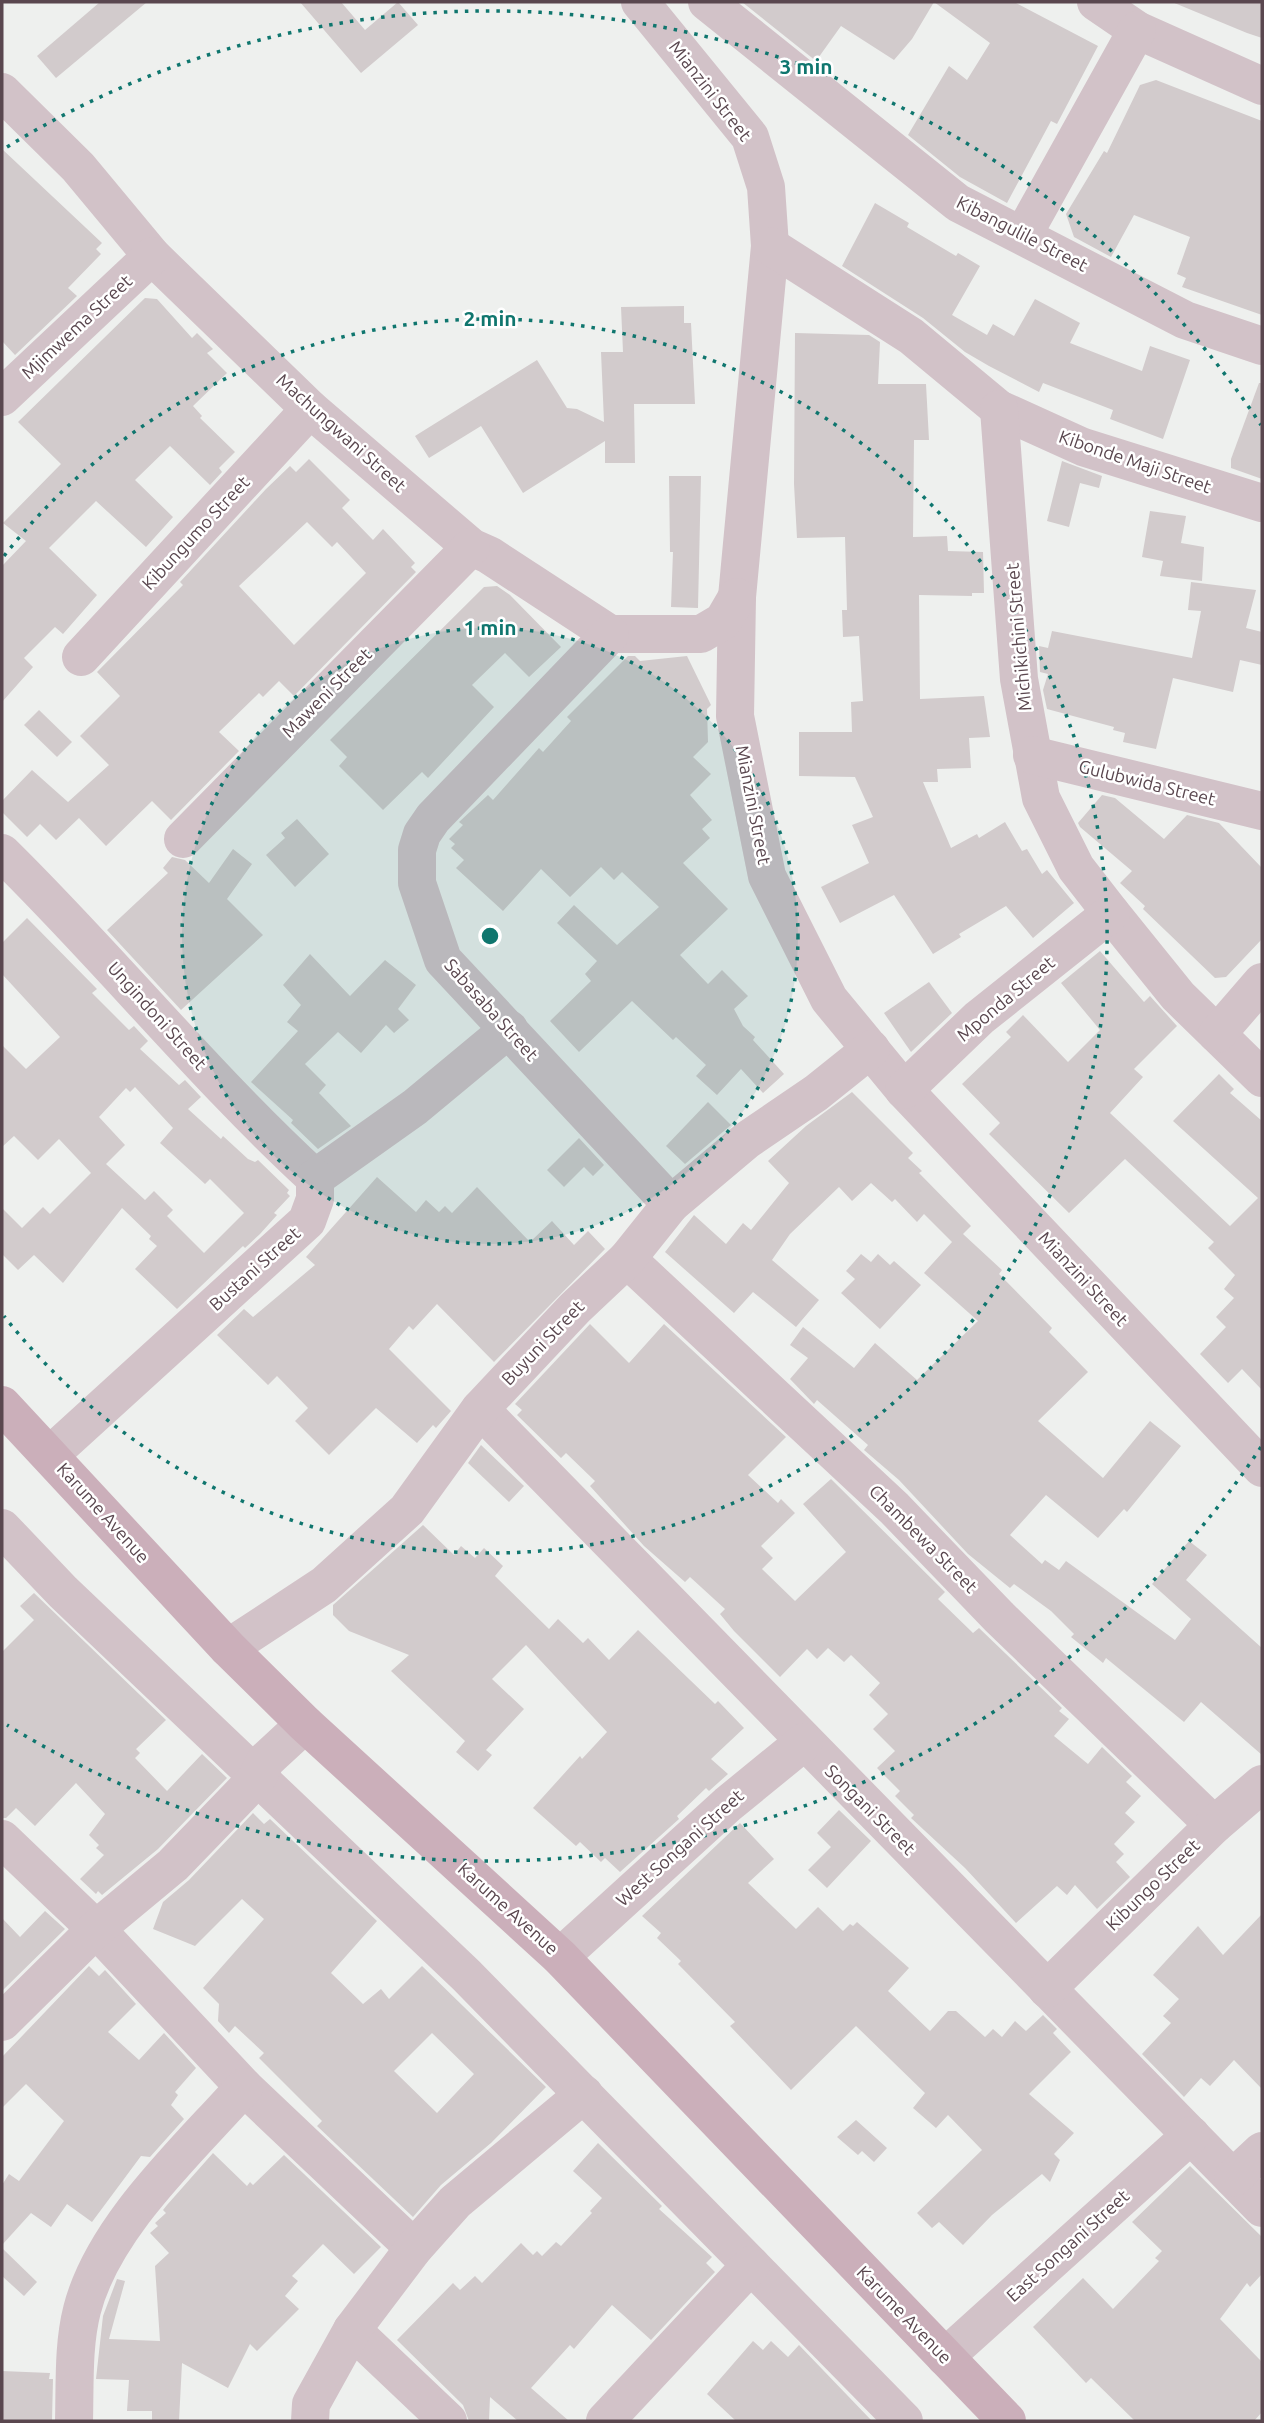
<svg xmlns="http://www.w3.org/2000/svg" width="1264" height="2423" font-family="Ubuntu,sans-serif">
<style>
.building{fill:#d2cbcc;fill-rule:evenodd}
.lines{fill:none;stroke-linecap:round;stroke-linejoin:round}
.minor{stroke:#d2c2c8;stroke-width:38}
.major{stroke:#cbafba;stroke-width:38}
.ring{fill:none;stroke:#0f766e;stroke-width:3.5;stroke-dasharray:3.5 7}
.labels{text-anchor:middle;stroke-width:5;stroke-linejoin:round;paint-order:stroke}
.street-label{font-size:18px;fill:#5a474f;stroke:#fff}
.centre{fill:#0f766e;stroke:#fff;stroke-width:3.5}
.ring-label{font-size:21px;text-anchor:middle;font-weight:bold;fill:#0f766e;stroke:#fff;stroke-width:5;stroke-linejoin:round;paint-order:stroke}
</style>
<rect width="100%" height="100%" fill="#eef0ee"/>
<g class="building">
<path d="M100 2H147L56 78 37 56Z"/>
<path d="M300 2H341L365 30 398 2 418 25 361 73Z"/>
<path d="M742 2H1014L1098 46 1057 124 1051 121 1007 203 960 177 908 135 949 66 967 80 990 43 934 2 912 39 894 60 841 26 816 61Z"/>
<path d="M1172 2H1262V38L1247 33Z"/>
<path d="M1156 80 1262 121V315L1182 287 1186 278 1177 274 1190 237 1134 215 1111 257 1074 237 1066 214 1104 151 1107 153 1140 85Z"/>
<path d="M2 149 102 243 96 249 101 254 68 288 77 296 15 355 2 341Z"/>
<path d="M875 203 909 223 907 227 956 256 958 253 980 266 952 315 987 335 993 324 1014 336 1035 299 1080 323 1070 343 1142 371 1150 346 1190 360 1163 439 1110 419 1113 410 1043 383 1039 392 989 366 965 352 923 318 842 266Z"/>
<path d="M145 298 157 299 192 338 197 333 213 349 207 353 227 373 193 406 202 416 200 418 235 452 219 468 222 472 210 485 170 446 135 480 173 517 146 547 96 501 49 548 97 595 63 634 55 627 24 658 33 667 2 702V566L26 541 3 523 61 464 18 422Z"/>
<path d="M684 306V323H691L695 404H634L635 463H605V441L523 493 481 426 429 458 415 436 537 360 567 408 577 409 604 422 601 352H623L621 307Z"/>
<path d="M795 333 869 335 880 342 878 384H926L929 440H914L913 537 947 536 948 551 983 552 984 593H972V596L919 595 920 699 984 696 990 737 969 738 971 768 937 769 938 782H923L951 848 977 834 979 838 1005 822 1022 851 1027 849 1042 874 1047 870 1074 903 1033 938 1006 906 959 934 961 937 933 954 894 895 840 923 821 887 869 863 852 825 873 817 855 777 799 776V732H852L851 702 863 701 859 636 843 637 842 610H847L845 537 797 538 794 484Z"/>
<path d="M1259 383H1262V479L1231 468V459Z"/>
<path d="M309 459 350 500 342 508 373 540 383 529 415 563 411 567 416 572 294 696 279 681 263 697 259 693 219 732 239 751 171 820 152 801 106 846 79 818 56 840 40 824 27 837 2 812V801L32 770 68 802 109 765 80 736 120 696 97 672 183 585 180 582 266 489 290 466 296 472ZM307 522 332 547 337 542 366 573 294 645 239 586Z"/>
<path d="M1062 461 1102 476 1099 488 1080 483 1069 527 1047 521Z"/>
<path d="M669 476H701L698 608 671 607 673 552H670Z"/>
<path d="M1150 511 1186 516 1181 543 1204 547 1202 581 1160 576 1163 561 1142 557Z"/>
<path d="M1191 582 1256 590 1246 628 1262 632V665L1240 660 1233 692 1173 678 1156 749 1123 742 1125 733 1113 730 1114 727 1047 709 1043 690 1048 674 1040 672 1039 646 1048 648 1052 631 1192 658 1201 611 1188 610Z"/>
<path d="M497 586 510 595 561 647 529 677 505 653 472 685 494 707 428 778 422 772 383 810 339 766 347 757 330 740 484 587Z"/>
<path d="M628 656H635L640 661 687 656 711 705 707 709 708 742 693 757 711 774 690 795 712 820 702 829 710 838 683 863 728 909 680 955 708 984 722 970 748 996 734 1009 743 1026 755 1037 753 1040 784 1074 763 1093 741 1069 717 1095 696 1076 706 1065 676 1037 673 1040 632 1001 579 1052 550 1021 591 981 585 974 597 961 557 923 574 905 617 945 659 907 622 872 614 880 601 867 570 897 541 869 503 911 456 868 464 860 451 848 455 844 449 839 463 825 459 822 488 795 493 800 539 748 543 752 571 721 567 717Z"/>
<path d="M39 710 72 742 57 757 24 725Z"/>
<path d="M1102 795 1115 798 1164 839 1187 815 1219 823 1262 868V939L1226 977 1215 978 1143 909 1145 906 1120 883 1132 871 1080 827 1078 823Z"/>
<path d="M297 819 329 854 295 887 266 855 285 838 281 833Z"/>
<path d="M233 849 252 864 227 899 263 935 181 1010 107 930 168 873 163 868 172 857 185 860 209 883Z"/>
<path d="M27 918 97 989 92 993 129 1030 134 1026 148 1041 140 1049 179 1085 185 1080 201 1097 188 1109 221 1139 223 1136 248 1159 255 1162 258 1160 289 1190 287 1193 290 1196 274 1213 277 1215 260 1234 245 1248 243 1246 177 1309 135 1269 157 1246 149 1239 151 1236 122 1208 63 1283 34 1255 18 1270 2 1254V1208L22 1228 43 1207 50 1214 91 1173 59 1139 38 1160 14 1136 2 1147V1045L26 1069 60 1037 2 974V943ZM135 1087 173 1128 160 1143 205 1184 210 1179 244 1213 204 1253 167 1216 173 1210 154 1191 145 1200 106 1164 125 1145 99 1117 126 1088 130 1092Z"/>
<path d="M1100 951 1144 1002 1150 996 1177 1026 1134 1069 1143 1077 1110 1113 1230 1226 1258 1198 1173 1121 1219 1074 1234 1089 1230 1093 1262 1121V1390L1242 1369 1228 1383 1200 1354 1226 1327 1216 1317 1234 1298 1224 1289 1235 1275 1208 1248 1214 1242 1125 1159 1069 1213 989 1134 1000 1123 962 1084 1011 1037 1006 1032 1023 1015 1068 1062 1100 1030 1061 983Z"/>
<path d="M310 954 350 996 385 960 416 985 398 1009 409 1020 394 1033 386 1025 361 1053 338 1032 305 1064 326 1085 319 1093 351 1126 318 1149 291 1123 293 1120 251 1082 298 1031 287 1022 301 1005 283 985Z"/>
<path d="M929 982 952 1013 911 1052 884 1013Z"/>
<path d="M852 1092 913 1153 908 1158 922 1171 919 1173 971 1226 963 1234 1002 1270 999 1274 1052 1328 1049 1332 1088 1372 1038 1421 1103 1478 1150 1421 1181 1446 1127 1512 1124 1509 1098 1538 1046 1495 1010 1535 1042 1564 1045 1560 1059 1570 1066 1561 1175 1640 1191 1619 1152 1584 1189 1541 1207 1555 1186 1580 1262 1648V1755L1201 1702 1184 1722 1106 1658 1103 1663 1071 1637 1074 1634 1051 1611 1014 1584 1010 1588 968 1554 899 1480 864 1450 868 1445 817 1400 814 1404 790 1379 808 1358 790 1345 803 1327 854 1368 875 1343 917 1380 978 1321 924 1273 952 1242 924 1214 917 1222 895 1199 892 1202 871 1183 852 1201 839 1187 790 1234 772 1260 819 1300 796 1327 753 1292 734 1313 665 1252 694 1215 726 1244 743 1223 751 1230 789 1183 768 1161 806 1126Z"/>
<path d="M708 1102 731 1125 685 1164 666 1146Z"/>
<path d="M579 1138 604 1165 593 1176 584 1167 564 1187 547 1170Z"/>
<path d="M377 1177 416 1212 426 1200 439 1212 445 1206 452 1213 477 1187 530 1242 552 1221 574 1245 588 1231 605 1249 494 1362 437 1304 413 1330 409 1326 389 1349 451 1411 436 1428 433 1425 417 1443 376 1408 329 1455 295 1421 308 1408 277 1376 268 1385 217 1335 244 1309 253 1317 315 1265 306 1257Z"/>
<path d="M861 1254 871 1262 878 1254 890 1265 894 1261 921 1285 880 1329 841 1293 855 1279 846 1271Z"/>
<path d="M590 1324 629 1363 664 1324 786 1437 748 1475 778 1503 781 1499 795 1513 761 1546 773 1558 762 1569 795 1601 846 1552 803 1504 831 1479 945 1592 938 1599 973 1633 979 1628 1062 1708 1059 1711 1069 1719 1054 1736 1088 1764 1102 1747 1132 1776 1126 1782 1141 1796 1125 1813 1135 1822 1114 1844 1124 1854 1116 1862 1130 1877 1097 1909 1075 1885 1067 1895 1057 1886 1016 1923 965 1868 911 1818 914 1815 895 1796 900 1791 877 1768 895 1751 873 1729 888 1714 869 1695 880 1683 851 1655 844 1662 828 1648 817 1659 807 1649 780 1677 734 1631 720 1614 725 1609 690 1577 685 1582 644 1546 590 1486 595 1481 566 1453 561 1458 517 1415 522 1410 515 1404Z"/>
<path d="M481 1445 524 1486 509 1502 468 1463Z"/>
<path d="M423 1525 454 1555 461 1546 475 1558 484 1548 503 1566 495 1576 549 1629 558 1619 583 1643 588 1638 609 1660 638 1630 715 1704 718 1701 744 1728 711 1759 728 1774 709 1791 706 1788 677 1816 679 1819 620 1872 605 1858 601 1862 580 1842 576 1846 533 1808 580 1756 582 1759 607 1732 526 1645 492 1679 524 1709 486 1750 492 1755 478 1771 456 1752 465 1741 391 1671 409 1655 349 1631 333 1615V1605Z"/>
<path d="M34 1593 166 1720 136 1749 140 1753 135 1758 167 1791 202 1754 227 1778 158 1849 102 1895 98 1891 96 1894 80 1879 104 1855 96 1848 99 1845 89 1835 105 1814 76 1783 35 1826 16 1808 6 1818H2V1652L34 1620 20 1606Z"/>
<path d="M839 1810 871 1841 827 1888 808 1870 831 1847 817 1833Z"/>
<path d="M253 1813 264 1824 270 1819 377 1921 331 1973 363 2004 381 1989 389 1999 422 1966 546 2087 491 2143 441 2185 413 2217 317 2126 322 2121 259 2058 264 2053 235 2026 229 2033 218 2021 219 2004 203 1988 264 1919 242 1899 195 1946 153 1929 163 1902 189 1880ZM432 2033 474 2074 437 2113 394 2071Z"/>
<path d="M740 1823 774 1859 748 1883 796 1929 818 1907 843 1931 850 1924 853 1926 857 1922 909 1968 888 1991 930 2031 948 2011H956L985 2037 993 2029 1002 2037 1015 2021 1026 2031 1043 2015 1057 2029 1053 2033 1071 2052 1029 2094 1074 2133 1054 2154 1060 2160 1050 2182 1042 2174 992 2215 963 2245 939 2222 932 2228 917 2213 982 2150 948 2115 936 2128 913 2108 925 2093 856 2026 791 2090 730 2026 735 2022 678 1964 681 1961 657 1938 661 1933 642 1916Z"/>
<path d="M45 1911 65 1929 2 1991V1918L20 1937Z"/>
<path d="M1262 1914V2089L1234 2060 1210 2086 1201 2078 1184 2097 1142 2054 1171 2023 1163 2016 1179 1999 1153 1975 1198 1926 1223 1955Z"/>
<path d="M89 1966 99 1976 105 1970 136 2004 108 2032 139 2060 164 2033 196 2068 175 2092 178 2095 171 2105 184 2119 150 2157 141 2156 92 2222 67 2204 51 2227 31 2213 2 2245V2185L9 2174 19 2181 64 2121 26 2084 2 2108V2057Z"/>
<path d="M856 2120 887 2148 874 2162 862 2151 858 2155 837 2137Z"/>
<path d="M598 2143 662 2206 659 2209 712 2257 706 2263 715 2272 651 2340 612 2305 574 2349 570 2345 531 2388 569 2421H518L490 2397 489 2421H469L463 2405 397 2340 453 2283 460 2290 475 2276 482 2283 521 2243 533 2255 537 2251 542 2256 556 2242 561 2246 592 2213 590 2211 602 2198 573 2171Z"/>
<path d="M213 2153 247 2186 250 2182 253 2185 284 2155 381 2247 354 2274 323 2244 292 2276 298 2281 285 2296 299 2309 257 2351 250 2344 228 2388 182 2363 179 2421H152V2411H127L129 2380 96 2379 103 2316 117 2279 125 2281 109 2339 160 2341 155 2266 169 2253 150 2233 158 2226 155 2223 166 2213 163 2210 167 2205Z"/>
<path d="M1190 2166 1262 2237V2274L1250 2287 1247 2283 1220 2319 1262 2362V2412L1254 2421H1135L1091 2378 1086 2383 1033 2327 1083 2278 1113 2309 1159 2261 1155 2258 1162 2251 1132 2222Z"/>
<path d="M2 2248 37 2282 24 2296 2 2276Z"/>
<path d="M753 2341 763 2350 771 2341 788 2357 799 2345 872 2421H736L707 2394Z"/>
<path d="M2 2371 50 2373 49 2379H53L52 2421H2Z"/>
</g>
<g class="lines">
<g class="minor">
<path d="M640 2 750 137 766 187 770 246 737 597 735 716 767 876 829 999 904 1090 1262 1468"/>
<path d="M707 2 958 203 1185 320 1262 346"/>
<path d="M1096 2 1137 30 1262 86"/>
<path d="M2 92 78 167 152 256 310 409 471 547 489 555 610 634H701L723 621 737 597"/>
<path d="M1023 235 1137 30"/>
<path d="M770 246 911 336 999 409 1083 447 1262 503"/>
<path d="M2 397 152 256"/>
<path d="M999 409 1019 679 1041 798 1076 868 1111 913 1178 996 1262 1078"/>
<path d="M610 634 433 818 422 834 417 850V883L443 960 671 1204"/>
<path d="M81 657 310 409"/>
<path d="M1032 755 1262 811"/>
<path d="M183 839 471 547"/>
<path d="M2 853C109 958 204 1076 315 1178"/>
<path d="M1217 1034 1262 982"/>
<path d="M904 1090 979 1018 1111 913"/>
<path d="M315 1178 415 1107 509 1029"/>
<path d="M627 1259 894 1508 999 1617 1214 1825"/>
<path d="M480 1409 1262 2208"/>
<path d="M51 1454 307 1221 315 1199V1178"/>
<path d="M2 1528 63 1592 466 1975 904 2421"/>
<path d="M228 1648 324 1585 407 1510 480 1409 575 1308 627 1259 671 1204 747 1140 816 1093 871 1049"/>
<path d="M2 1839 96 1929 244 2087 414 2248"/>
<path d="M560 1957 728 1804 804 1742"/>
<path d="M1047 1989 1214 1825 1262 1784"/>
<path d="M2 2022 96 1929 173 1865 257 1778 266 1760 305 1724"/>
<path d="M1233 2178 1262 2151"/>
<path d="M352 2330 448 2421"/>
<path d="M945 2357 1191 2135"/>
<path d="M74 2421C75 2384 73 2345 82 2310 103 2227 188 2150 244 2087"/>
<path d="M310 2421 311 2404 352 2330 414 2248 455 2202 584 2094"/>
<path d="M605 2421 751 2265"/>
</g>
<path class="major" d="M2 1405 228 1648 305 1724 560 1957 1007 2421"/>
</g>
<circle cx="490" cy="936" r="308" fill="#0f766e" fill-opacity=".12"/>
<g class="ring">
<circle cx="490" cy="936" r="308"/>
<path d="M4 556A617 617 0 1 1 4 1316"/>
<path d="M1261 1447A925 925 0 0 1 7 1725M7 147A925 925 0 0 1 1261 425"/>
</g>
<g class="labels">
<g class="street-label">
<text transform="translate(710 91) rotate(52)" y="6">Mianzini Street</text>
<text transform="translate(1022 234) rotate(27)" y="6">Kibangulile Street</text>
<text transform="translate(77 327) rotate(-43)" y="6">Mjimwema Street</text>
<text transform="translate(341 433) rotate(42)" y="6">Machungwani Street</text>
<text transform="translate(1135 462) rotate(19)" y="6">Kibonde Maji Street</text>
<text transform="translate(196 533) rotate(-47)" y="6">Kibungumo Street</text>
<text transform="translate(1019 637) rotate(-95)" y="6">Michikichini Street</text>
<text transform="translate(327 693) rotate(-45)" y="6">Maweni Street</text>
<text transform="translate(1147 783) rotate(14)" y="6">Gulubwida Street</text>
<text transform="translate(753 805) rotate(79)" y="6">Mianzini Street</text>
<text transform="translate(1006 999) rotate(-40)" y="6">Mponda Street</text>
<text transform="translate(491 1010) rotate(48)" y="6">Sabasaba Street</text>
<text transform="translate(157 1016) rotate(48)" y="6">Ungindoni Street</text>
<text transform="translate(255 1269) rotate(-42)" y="6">Bustani Street</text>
<text transform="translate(1083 1279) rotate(47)" y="6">Mianzini Street</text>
<text transform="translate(543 1343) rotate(-46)" y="6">Buyuni Street</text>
<text transform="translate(103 1513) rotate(48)" y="6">Karume Avenue</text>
<text transform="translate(923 1539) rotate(45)" y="6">Chambewa Street</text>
<text transform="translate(870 1810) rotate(45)" y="6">Songani Street</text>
<text transform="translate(680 1848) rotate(-42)" y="6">West Songani Street</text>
<text transform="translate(1153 1885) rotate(-44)" y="6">Kibungo Street</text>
<text transform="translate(508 1909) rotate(42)" y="6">Karume Avenue</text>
<text transform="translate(1068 2246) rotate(-42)" y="6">East Songani Street</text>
<text transform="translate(904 2315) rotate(46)" y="6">Karume Avenue</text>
</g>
</g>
<circle cx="490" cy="936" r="10" class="centre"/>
<g class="ring-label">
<text x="806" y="74">3 min</text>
<text x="490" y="326">2 min</text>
<text x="490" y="635">1 min</text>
</g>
<rect width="1264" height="2423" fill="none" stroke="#5a474f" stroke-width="7"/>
</svg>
